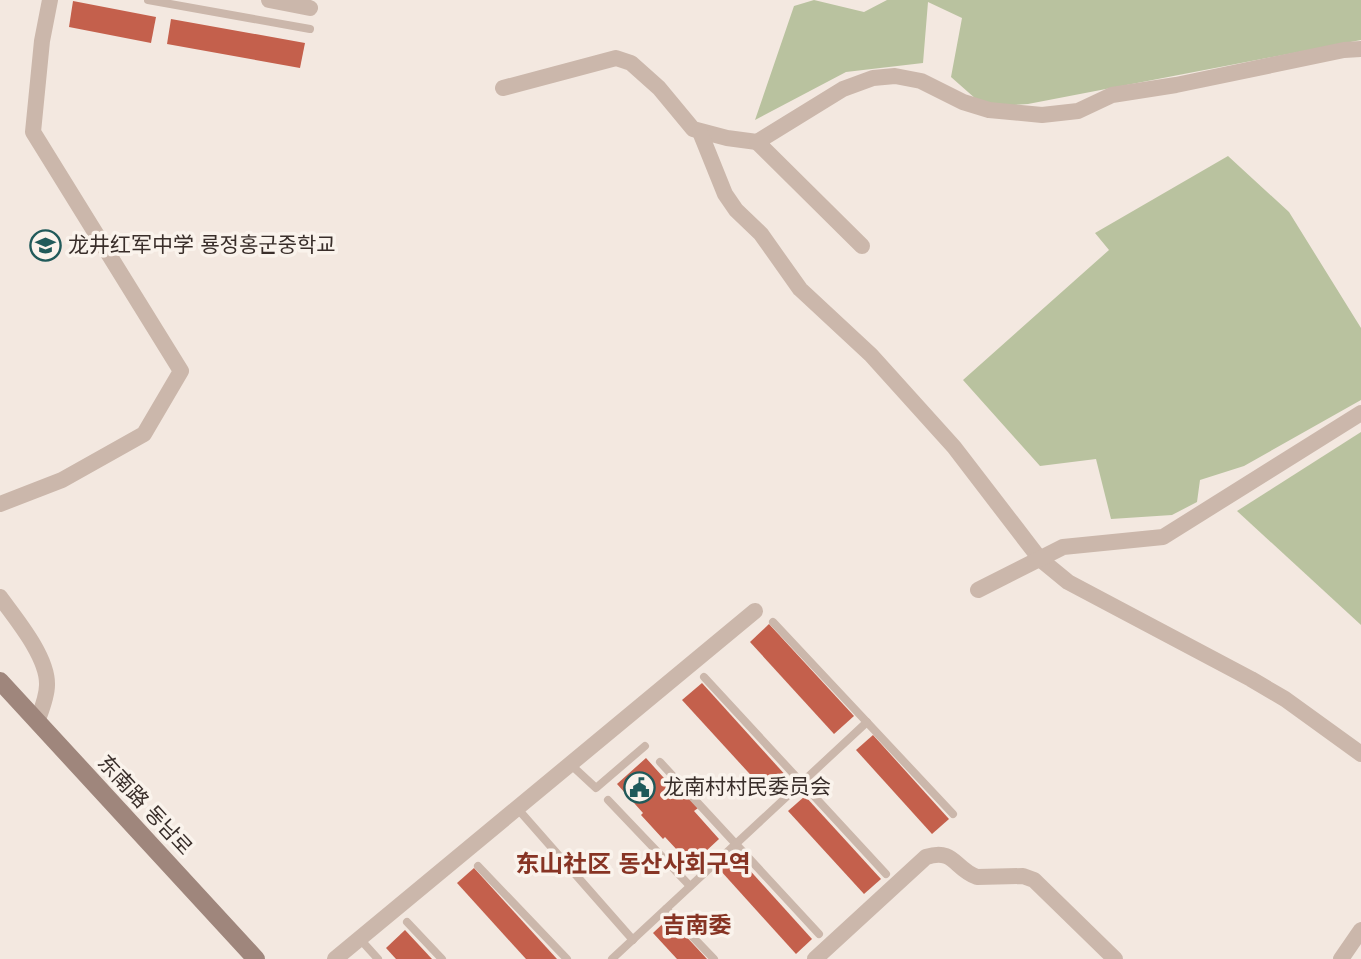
<svg xmlns="http://www.w3.org/2000/svg" width="1361" height="959" font-family="Jost,'Noto Sans SC','Noto Sans KR',sans-serif">
<style>
.green{fill:#b9c29f}
.building{fill:#c4604c}
.lines{fill:none;stroke-linecap:round;stroke-linejoin:round}
.lane{stroke:#cbb7ab;stroke-width:8}
.street{stroke:#cbb7ab;stroke-width:16}
.secondary{stroke:#9f867c;stroke-width:18}
.labels{text-anchor:middle;stroke-width:7;stroke-linejoin:round;paint-order:stroke}
.poi-label{font-size:21px;fill:#392e2a;stroke:#faf3ec;text-anchor:start}
.street-label{font-size:21px;fill:#392e2a;stroke:#faf3ec}
.neighbourhood-label{font-size:23px;font-weight:bold;fill:#873424;stroke:#faf3ec}
.quarter-label{font-size:24px;font-weight:bold;fill:#873424;stroke:#faf3ec}
</style>
<rect width="100%" height="100%" fill="#f3e8e0"/>
<g class="green">
<path d="M814 0 864 12 887 0H1361V40L1028 104 985 107 951 77 962 18 928 2 923 63 846 72 755 120 794 6Z"/>
<path d="M1228 156 1289 212 1361 328V400L1244 466 1200 480 1197 502 1172 515 1111 519 1096 459 1040 466 963 380 1109 250 1095 233Z"/>
<path d="M1361 432V625L1237 511Z"/>
</g>
<g class="building">
<path d="M73 1 156 17 151 43 69 27Z"/>
<path d="M171 19 305 43 300 68 167 44Z"/>
<path d="M769 624 854 716 834 734 750 642Z"/>
<path d="M702 683 788 778 769 795 682 700Z"/>
<path d="M873 735 949 819 932 834 856 750Z"/>
<path d="M646 758 672 787 676 784 698 808 694 811 719 839 691 865 665 837 663 839 641 815 643 813 617 784Z"/>
<path d="M805 796 881 879 864 894 788 811Z"/>
<path d="M736 855 812 939 796 954 720 870Z"/>
<path d="M474 868 557 959H526L457 883Z"/>
<path d="M669 918 707 959H677L653 933Z"/>
<path d="M405 930 432 959H396L386 948Z"/>
</g>
<g class="lines">
<g class="lane">
<path d="M148 0 310 29"/>
<path d="M773 622 953 814"/>
<path d="M704 677 886 874"/>
<path d="M660 762 819 934"/>
<path d="M569 763 596 788 645 746"/>
<path d="M608 800 690 886"/>
<path d="M517 808 633 940"/>
<path d="M478 866 567 959"/>
<path d="M666 909 714 959"/>
<path d="M407 922 442 959"/>
<path d="M359 938 378 959"/>
<path d="M612 959 867 722"/>
</g>
<g class="street">
<path d="M269 0 310 8"/>
<path d="M503 88 616 58 631 63 659 88 693 129 727 138 757 142"/>
<path d="M700 132 725 194 736 210 761 234 800 289 871 355 954 447 1040 559 1068 582 1251 679 1285 699 1361 754"/>
<path d="M862 246 757 142 843 89 873 78 895 76 921 81 963 102 989 110 1042 115 1078 111 1112 95 1176 85 1344 50 1361 49"/>
<path d="M0 504 62 480 144 434 181 371 33 132 42 41 50 0"/>
<path d="M978 590 1063 547 1163 537 1361 413"/>
<path d="M0 597C16 619 48 657 47 685 47 697 41 711 37 722"/>
<path d="M335 959 755 611"/>
<path d="M815 959 926 857C955 848 954 869 977 877L1023 876 1034 880 1115 959"/>
<path d="M1341 959 1361 930"/>
</g>
<path class="secondary" d="M0 681 256 959"/>
</g>
<defs>
<symbol id="school-ring" viewBox="-11 -11 22 22"><circle r="9.5" fill="#faf3ec" stroke="#205a5a" stroke-width="1.5"/><path d="M0-5L7-2L0 1L-7-2ZM-4 1L0 2.5L4 1V4Q0 6-4 4Z" fill="#205a5a"/></symbol>
<symbol id="civic-ring" viewBox="-11 -11 22 22"><circle r="9.5" fill="#faf3ec" stroke="#205a5a" stroke-width="1.5"/><path d="M-.6-6.5H3V-4.5H.6V-3L4-1V1h2V6H-6V1h2V-1L-.6-3ZM-1.2 2.5V6h2.4V2.5Z" fill="#205a5a"/></symbol>
</defs>
<g fill-rule="evenodd">
<use href="#school-ring" x="28" y="228" width="35" height="35"/>
<use href="#civic-ring" x="622" y="770" width="35" height="35"/>
</g>
<g class="labels">
<g class="poi-label">
<text x="68" y="252">龙井红军中学 룡정홍군중학교</text>
<text x="663" y="794">龙南村村民委员会</text>
</g>
<g class="street-label">
<text transform="translate(145 805) rotate(47)" y="7">东南路 동남로</text>
</g>
<g class="neighbourhood-label">
<text x="697" y="933">吉南委</text>
</g>
<g class="quarter-label">
<text x="633" y="872">东山社区 동산사회구역</text>
</g>
</g>
</svg>
